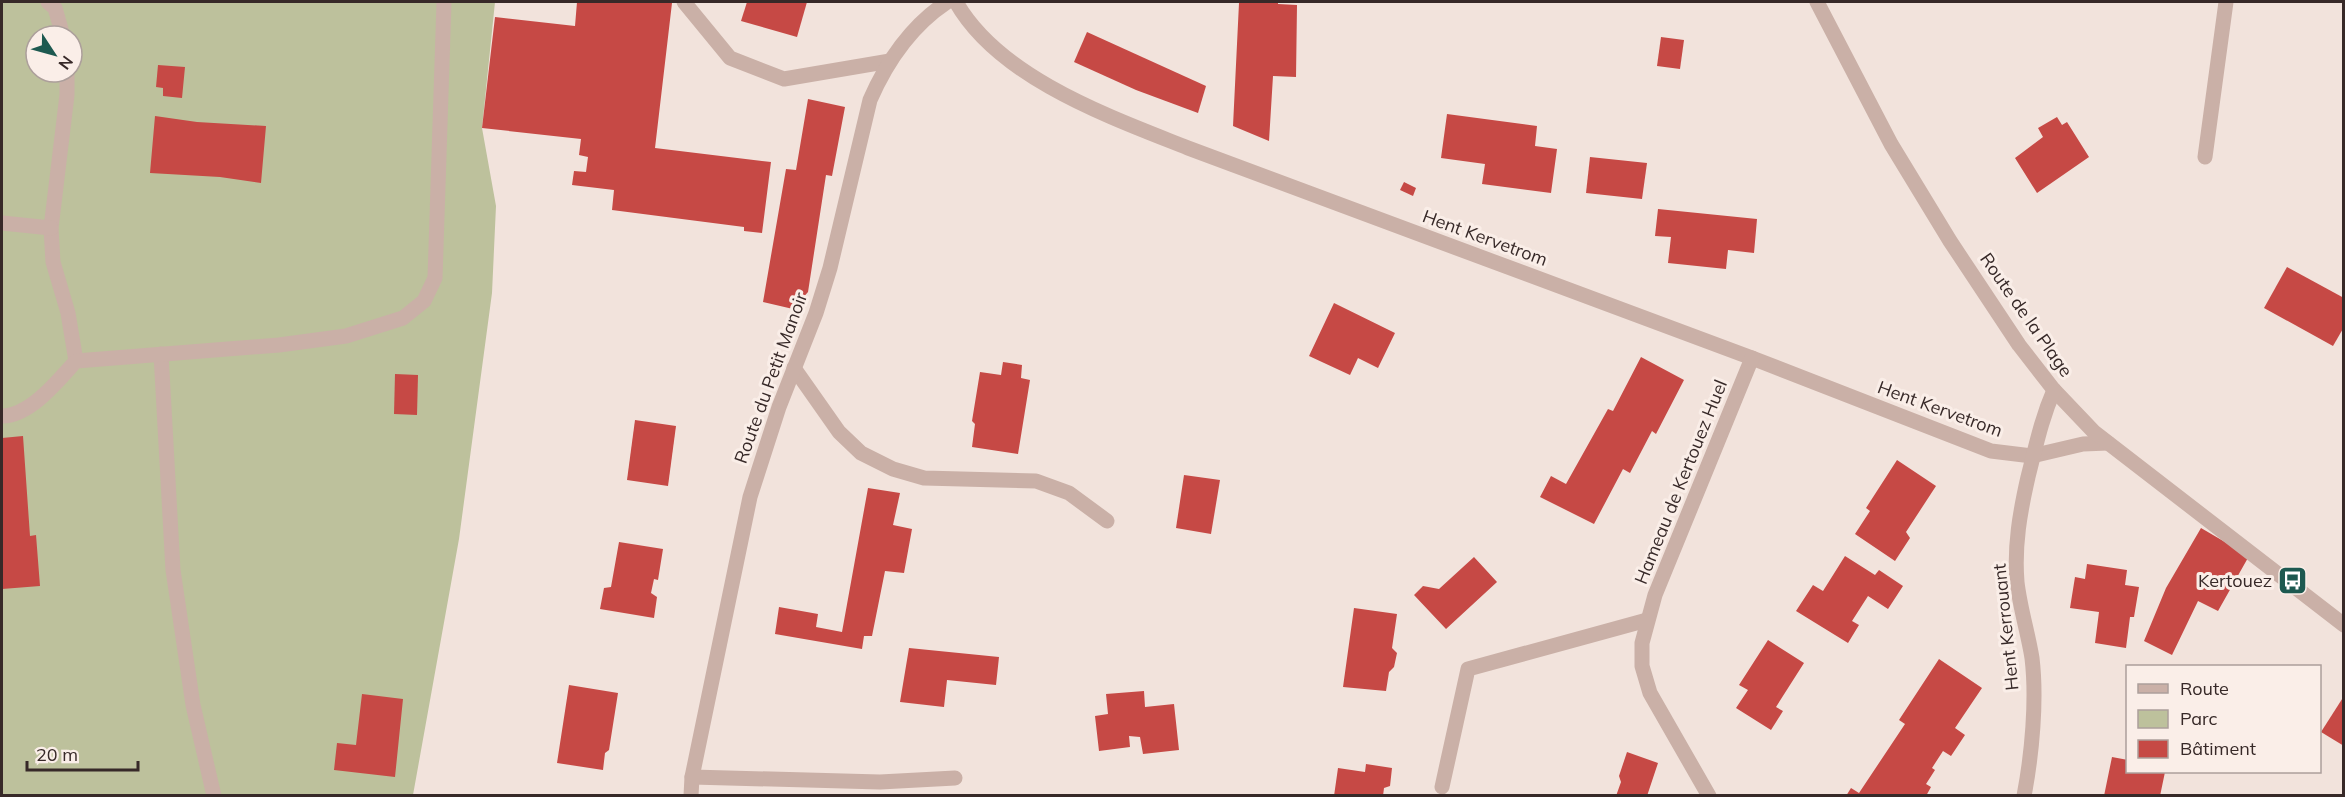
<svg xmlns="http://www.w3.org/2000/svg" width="2345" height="797" font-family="Mulish,sans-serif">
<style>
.green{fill:#bdc19c;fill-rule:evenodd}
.building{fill:#c64945}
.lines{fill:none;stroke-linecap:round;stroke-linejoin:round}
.lane{stroke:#cab0a7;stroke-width:15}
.street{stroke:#cab0a7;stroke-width:15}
.labels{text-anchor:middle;stroke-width:6;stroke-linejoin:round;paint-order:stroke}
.street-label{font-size:18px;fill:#372928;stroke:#faeee8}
.poi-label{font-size:18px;fill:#372928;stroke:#faeee8;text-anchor:end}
</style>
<rect width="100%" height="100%" fill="#f2e3dc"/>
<path class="green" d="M2 2H495L482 128 496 206 492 293 459 539 413 795 2 796ZM36 36H72V72H36Z"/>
<g class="building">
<path d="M577 2 672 3 655 148 771 162 762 233 744 231V227L612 210 614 190 572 185 574 171 586 172 588 157 579 155 581 139 482 128 495 17 575 26Z"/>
<path d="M747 2H807L797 37 741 21Z"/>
<path d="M1248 2H1278V4L1297 5 1296 77 1273 76 1269 141 1233 126 1239 3Z"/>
<path d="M1087 32 1206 86 1198 113 1136 90 1074 62Z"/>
<path d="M1661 37 1684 40 1680 69 1657 66Z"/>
<path d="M158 65 185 67 182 98 163 96V88L156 87Z"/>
<path d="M808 99 845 107 832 176 826 175 808 292 793 309 763 302 786 169 796 170Z"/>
<path d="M1447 114 1537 126 1535 146 1557 149 1551 193 1482 184 1485 164 1441 158Z"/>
<path d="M155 116 197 122 266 126 261 183 220 177 150 173Z"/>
<path d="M2057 117 2062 125 2067 122 2089 157 2037 193 2015 158 2043 137 2038 128Z"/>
<path d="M1590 157 1647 163 1642 199 1586 193Z"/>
<path d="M1404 182 1416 188 1413 196 1400 190Z"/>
<path d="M1658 209 1757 219 1754 253 1728 250 1726 269 1668 263 1671 237 1655 236Z"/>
<path d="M2287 267 2344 298V327L2333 346 2264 308Z"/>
<path d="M1334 303 1395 333 1378 368 1358 358 1350 375 1309 356Z"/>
<path d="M1641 357 1684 380 1656 434 1652 431 1630 473 1623 469 1594 524 1540 497 1551 476 1566 484 1608 409 1613 411Z"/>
<path d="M1003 362 1022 365 1021 378 1030 380 1018 454 972 447 975 424 972 421 980 372 1001 375Z"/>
<path d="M395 374 418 375 417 415 394 414Z"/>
<path d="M635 420 676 426 668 486 627 480Z"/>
<path d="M23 436 30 536 36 535 40 586 2 589V438Z"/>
<path d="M1897 460 1936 486 1906 532 1910 538 1895 561 1855 534 1870 511 1866 508Z"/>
<path d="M1184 475 1220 480 1211 534 1176 528Z"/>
<path d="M868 488 900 493 893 525 912 529 904 573 885 571 872 636H864L862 649 775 634 779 607 818 614 816 627 842 632Z"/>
<path d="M2201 528 2249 556 2218 611 2198 601 2172 655 2144 641 2166 588Z"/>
<path d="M619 542 663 549 658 580 654 579 651 593 657 597 654 618 600 609 604 588 611 587Z"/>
<path d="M1845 556 1875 575 1879 570 1903 586 1888 609 1868 596 1852 621 1859 625 1848 643 1796 611 1813 585 1823 591Z"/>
<path d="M1474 557 1497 582 1446 629 1414 595 1423 586 1439 589Z"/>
<path d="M2087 564 2127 570 2125 585 2139 587 2134 617H2130L2126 648 2095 643 2099 612 2070 608 2075 577 2085 579Z"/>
<path d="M1354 608 1397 614 1392 648 1397 653 1394 667 1389 672 1386 691 1343 687Z"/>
<path d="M1768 640 1804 663 1776 707 1783 711 1771 730 1736 708 1748 690 1739 685Z"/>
<path d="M909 648 999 657 996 685 947 680 944 707 900 702Z"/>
<path d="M1939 659 1982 688 1955 728 1965 735 1951 756 1943 751 1932 768 1935 770 1926 784 1931 787 1926 796H1846L1851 788 1859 793 1905 724 1899 720Z"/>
<path d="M569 685 618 693 609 750 605 753 603 770 557 763Z"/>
<path d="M1144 691 1145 707 1174 704 1179 750 1143 754 1140 737 1129 736 1130 747 1099 751 1095 716 1108 714 1106 694Z"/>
<path d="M362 694 403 699 395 777 334 770 337 743 356 745Z"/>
<path d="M2344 696V746L2321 732Z"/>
<path d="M1627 752 1658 763 1647 796H1616L1621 782 1619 776Z"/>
<path d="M2112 757 2128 760V772H2165L2160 796H2104Z"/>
<path d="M1366 764 1392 768 1390 786 1384 788 1383 796H1334L1338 768 1365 772Z"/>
</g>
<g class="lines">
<g class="lane">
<path d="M48 2 55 8 63 36"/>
<path d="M684 2 730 58 784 79 890 61"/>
<path d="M67 72V95L51 228 53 262 68 313 76 361"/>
<path d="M2 223 51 228"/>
<path d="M161 354 173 570 193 705 214 796"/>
<path d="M2 416C30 416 58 381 76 361L279 345 346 336 403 318 424 301 435 278 444 2"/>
</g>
<g class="street">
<path d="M956 2C999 78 1110 117 1188 148L1752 358 1991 451 2032 456 2083 444 2108 443"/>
<path d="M1817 2 1891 144 1950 241 2019 345 2054 390 2094 432 2344 625"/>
<path d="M2205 157 2226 2"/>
<path d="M794 368 839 432 861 453 893 469 924 478 1036 481 1069 493 1107 521"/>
<path d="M692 777 880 782 955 778"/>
<path d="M1442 787 1468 669 1647 620"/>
<path d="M691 796 692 777 750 497 779 407 816 313 830 268 870 100C887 61 911 26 947 2"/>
<path d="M1709 796 1650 693 1642 666V643L1655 595 1752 358"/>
<path d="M2024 796C2032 754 2037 700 2032 658 2028 633 2020 608 2017 582 2014 546 2020 512 2028 477 2036 446 2041 420 2054 390"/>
</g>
</g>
<defs>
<symbol id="bus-square" viewBox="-11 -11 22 22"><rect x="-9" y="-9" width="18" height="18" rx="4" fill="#1d5950" stroke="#faeee8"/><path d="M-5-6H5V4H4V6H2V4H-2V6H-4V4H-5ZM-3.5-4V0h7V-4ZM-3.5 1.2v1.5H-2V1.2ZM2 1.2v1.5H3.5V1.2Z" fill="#fff"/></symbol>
</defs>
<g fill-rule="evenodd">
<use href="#bus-square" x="2276" y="564" width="33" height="33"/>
</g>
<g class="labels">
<g class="street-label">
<text transform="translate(1485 238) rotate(20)" y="6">Hent Kervetrom</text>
<text transform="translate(2026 315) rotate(55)" y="6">Route de la Plage</text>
<text transform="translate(771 378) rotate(-70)" y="6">Route du Petit Manoir</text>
<text transform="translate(1940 409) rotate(20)" y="6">Hent Kervetrom</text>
<text transform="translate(1681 482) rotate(-68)" y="6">Hameau de Kertouez Huel</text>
<text transform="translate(2006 627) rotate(-96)" y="6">Hent Kerrouant</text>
</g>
<g class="poi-label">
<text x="2272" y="587">Kertouez</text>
</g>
</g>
<rect width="2345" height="797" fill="none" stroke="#372928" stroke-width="6"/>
<rect x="2126" y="665" width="195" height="108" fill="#faeee8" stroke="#ac9f9b" stroke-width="1.5"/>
<rect x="2138" y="684" width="30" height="9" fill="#cab0a7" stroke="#ac9f9b" stroke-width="1.5"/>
<text x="2180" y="695" font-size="18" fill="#372928">Route</text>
<rect x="2138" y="710" width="30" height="18" fill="#bdc19c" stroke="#ac9f9b" stroke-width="1.5"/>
<text x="2180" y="725" font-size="18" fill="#372928">Parc</text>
<rect x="2138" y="740" width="30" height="18" fill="#c64945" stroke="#ac9f9b" stroke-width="1.5"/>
<text x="2180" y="755" font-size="18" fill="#372928">Bâtiment</text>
<g transform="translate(54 54) rotate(126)"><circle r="28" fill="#faeee8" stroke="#ac9f9b" stroke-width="1.5"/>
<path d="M0-4.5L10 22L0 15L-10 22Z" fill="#1d5950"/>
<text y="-9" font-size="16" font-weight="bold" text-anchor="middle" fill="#372928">N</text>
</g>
<path d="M27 761v9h111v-9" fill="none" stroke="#372928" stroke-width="3"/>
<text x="36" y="761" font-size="18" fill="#372928" stroke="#faeee8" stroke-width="4.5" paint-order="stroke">20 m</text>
</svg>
